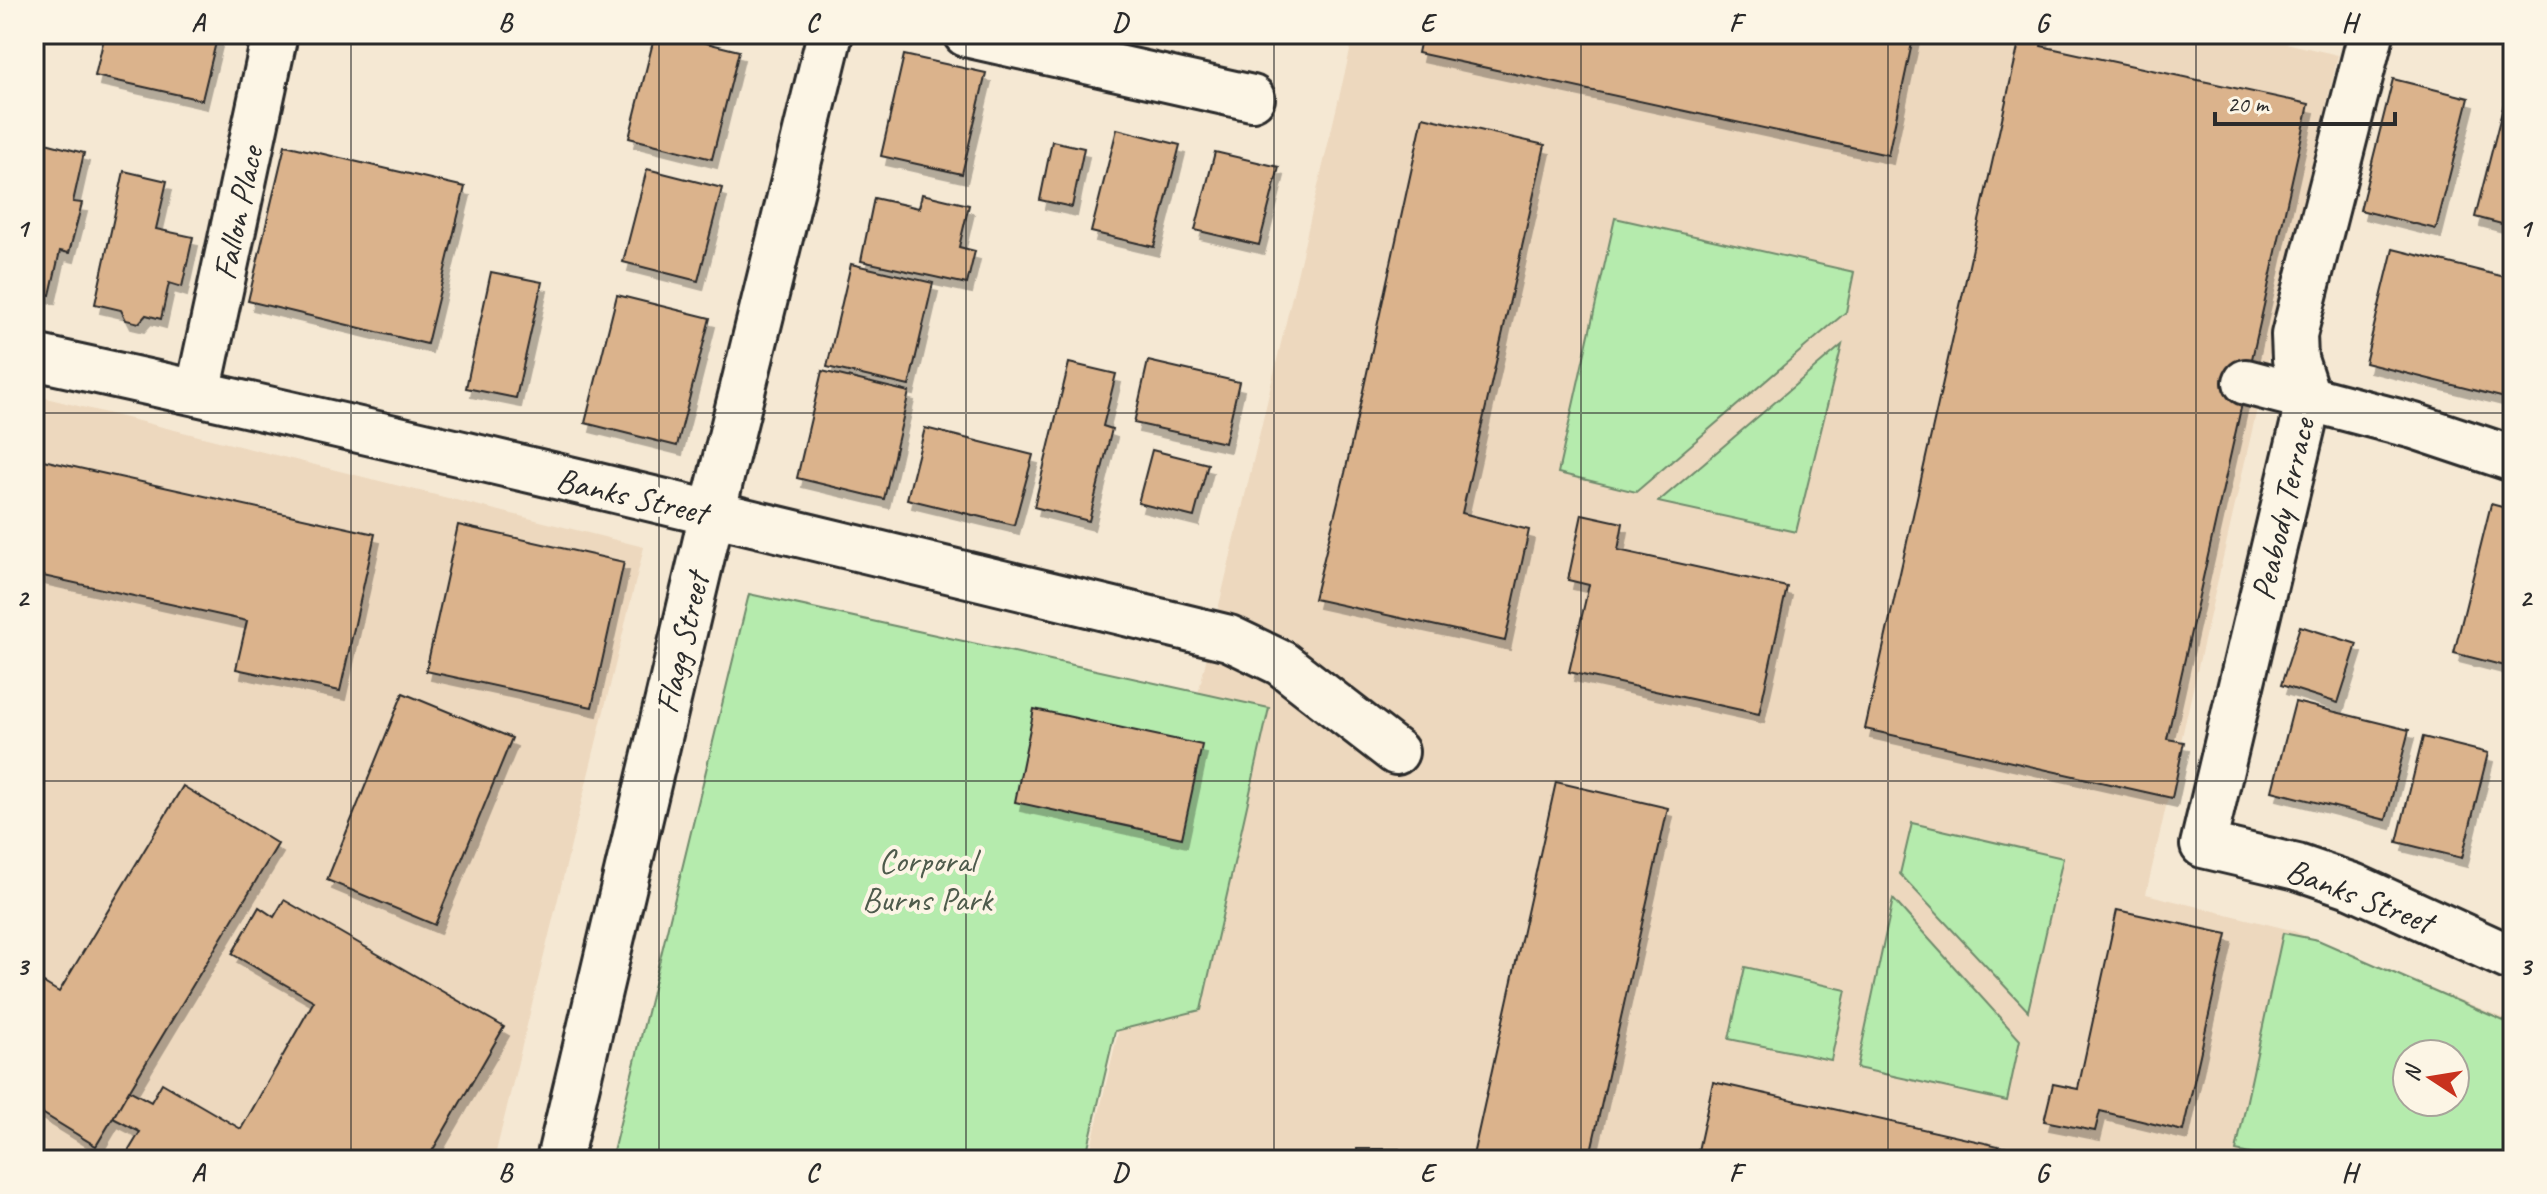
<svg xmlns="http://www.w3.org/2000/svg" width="2547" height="1194" font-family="Caveat,sans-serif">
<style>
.built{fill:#edd8be;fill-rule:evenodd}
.green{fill:#b5ebad;stroke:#708b6c;stroke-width:2;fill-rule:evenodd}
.building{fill:#dbb38c;stroke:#2b2b2b;stroke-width:2;filter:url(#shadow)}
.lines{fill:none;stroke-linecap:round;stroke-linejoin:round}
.minor-casing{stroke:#2b2b2b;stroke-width:50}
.minor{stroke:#fcf5e5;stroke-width:44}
.grid{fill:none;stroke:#2b2b2b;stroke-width:2;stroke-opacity:0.55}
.labels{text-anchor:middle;stroke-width:8;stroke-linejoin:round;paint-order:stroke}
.street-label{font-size:34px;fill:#2b2b2b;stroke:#fcf5e5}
.park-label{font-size:34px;fill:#4e5b4c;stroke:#fcf5e5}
.neatline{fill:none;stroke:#2b2b2b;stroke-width:3}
.grid-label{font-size:26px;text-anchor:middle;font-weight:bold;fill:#2b2b2b}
</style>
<defs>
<filter id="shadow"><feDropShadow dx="5" dy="9" stdDeviation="0" flood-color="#0004"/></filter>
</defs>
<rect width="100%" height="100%" fill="#f5e8d3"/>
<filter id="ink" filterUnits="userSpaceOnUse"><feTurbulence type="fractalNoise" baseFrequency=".0125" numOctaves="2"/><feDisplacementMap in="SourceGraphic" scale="16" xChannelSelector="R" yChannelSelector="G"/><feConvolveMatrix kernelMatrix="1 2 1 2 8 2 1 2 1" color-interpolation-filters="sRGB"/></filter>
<g filter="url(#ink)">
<g class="built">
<path d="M1354 34H2246L2338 55 2146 894 2291 930 2513 1022V1160H1088ZM2407 1054H2455V1102H2407Z"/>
<path d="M34 395 644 547 494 1160H34Z"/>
</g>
<g class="green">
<path d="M1615 218 1854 272 1846 312 1636 492 1558 473Z"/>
<path d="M1842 345 1796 532 1658 502Z"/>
<path d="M749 594 1269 708 1201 1010 1115 1031 1085 1160H611Z"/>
<path d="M1912 823 2063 858 2028 1011 1900 874Z"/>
<path d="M1893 899 2020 1040 2007 1101 1857 1068Z"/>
<path d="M2283 933 2318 940 2513 1025V1160H2277L2236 1151ZM2407 1054H2455V1102H2407Z"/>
<path d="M1745 967 1846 990 1831 1060 1729 1039Z"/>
</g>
<g class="building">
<path d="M105 34H218L202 100 95 76Z"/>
<path d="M655 34H670L739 51 712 159 629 138Z"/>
<path d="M1422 34H1914L1888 155 1418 53Z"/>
<path d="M2021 34H2044L2041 46 2309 104 2167 739 2184 742 2172 798 1865 729Z"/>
<path d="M904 55 986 73 962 174 881 156Z"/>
<path d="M2393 79 2469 98 2436 229 2360 210Z"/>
<path d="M2507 92 2513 93V227L2475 217Z"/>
<path d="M1423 117 1545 145 1462 513 1529 530 1505 641 1314 599 1345 473Z"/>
<path d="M1117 129 1180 145 1154 247 1091 232Z"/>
<path d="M34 140 84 153 73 202 82 203 69 253 60 251 50 295 34 291Z"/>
<path d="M1052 141 1084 148 1072 207 1040 200Z"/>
<path d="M285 145 465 187 427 344 248 301Z"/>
<path d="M1215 152 1279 167 1259 245 1195 230Z"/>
<path d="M647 169 722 188 698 281 623 262Z"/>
<path d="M124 171 167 181 156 229 193 237 182 287 169 283 161 319 146 315 139 323 126 320 121 310 95 304Z"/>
<path d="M922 194 969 205 959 247 975 251 967 284 861 261 874 198 919 208Z"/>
<path d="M2393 249 2513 279V400L2365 363Z"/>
<path d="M851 264 933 283 909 386 827 367Z"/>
<path d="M491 272 542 282 516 398 466 388Z"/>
<path d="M617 295 710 318 677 446 585 423Z"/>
<path d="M1148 361 1239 382 1225 443 1134 423Z"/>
<path d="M1069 363 1116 374 1103 426 1112 429 1089 521 1034 507Z"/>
<path d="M822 371 909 392 884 499 797 478Z"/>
<path d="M925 428 1033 455 1014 525 907 499Z"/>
<path d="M1152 450 1208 464 1194 517 1138 503Z"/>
<path d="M34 458 375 534 340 691 236 669 247 621 34 574Z"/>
<path d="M2491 504 2513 510V668L2454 653Z"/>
<path d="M1582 514 1623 523 1618 550 1787 587 1759 714 1569 672 1589 585 1568 580Z"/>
<path d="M458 525 624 562 592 707 426 671Z"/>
<path d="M2300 626 2357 644 2338 703 2281 685Z"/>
<path d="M403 693 512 738 435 925 327 880Z"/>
<path d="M2295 702 2409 730 2386 820 2272 791Z"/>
<path d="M1034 709 1202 745 1182 838 1015 802Z"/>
<path d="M2423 737 2488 753 2462 858 2397 842Z"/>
<path d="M1556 782 1668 808 1589 1160H1472Z"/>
<path d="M183 786 278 844 96 1146 34 1108V977L59 992Z"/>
<path d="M2513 852V887L2505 885Z"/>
<path d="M284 900 504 1027 427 1160H123L140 1132 113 1118 129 1090 151 1102 162 1083 241 1129 314 1001 232 954 259 907 274 917Z"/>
<path d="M2117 910 2227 934 2183 1131 2100 1111 2095 1131 2044 1121 2053 1084 2078 1089Z"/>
<path d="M1713 1082 2061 1160H1696Z"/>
<rect x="1357" y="1149" width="42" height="11"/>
</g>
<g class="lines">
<defs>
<g id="minor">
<path d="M966 34 1252 98"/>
<path d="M2371 34 2294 335 2295 359 2307 396 2303 425 2203 845 2297 867 2353 886 2513 959"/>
<path d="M34 357C434 444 831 542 1229 638L1281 663 1396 752"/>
<path d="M2246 382 2414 426 2513 459"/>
<path d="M198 393 275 34"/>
<path d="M559 1160 712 514 830 34"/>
</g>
</defs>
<use href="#minor" class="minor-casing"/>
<use href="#minor" class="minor"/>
</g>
</g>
<path class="grid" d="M351 34V1160M659 34V1160M966 34V1160M1274 34V1160M1581 34V1160M1888 34V1160M2196 34V1160M34 413H2513M34 781H2513"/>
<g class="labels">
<g class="street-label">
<text transform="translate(237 213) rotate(-78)" y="12">Fallon Place</text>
<text transform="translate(632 495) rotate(13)" y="12">Banks Street</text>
<text transform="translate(2282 509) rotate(-77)" y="12">Peabody Terrace</text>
<text transform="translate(681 643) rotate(-77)" y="12">Flagg Street</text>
<text transform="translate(2360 895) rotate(21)" y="12">Banks Street</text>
</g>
<g class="park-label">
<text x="927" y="872">Corporal<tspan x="927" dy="39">Burns Park</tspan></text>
</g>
</g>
<rect width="2547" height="1194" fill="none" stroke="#fcf5e5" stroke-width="88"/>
<g transform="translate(2431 1078) rotate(282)"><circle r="38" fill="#fcf5e5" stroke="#a8a49b" stroke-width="2"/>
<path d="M0-6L14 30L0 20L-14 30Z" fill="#c8321e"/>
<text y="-12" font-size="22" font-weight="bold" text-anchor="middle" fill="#2b2b2b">N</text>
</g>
<path d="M2215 112v12h180v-12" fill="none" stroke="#2b2b2b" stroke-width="4"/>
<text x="2227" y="112" font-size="24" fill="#2b2b2b" stroke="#fcf5e5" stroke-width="6" paint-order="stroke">20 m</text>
<rect x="44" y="44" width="2459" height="1106" class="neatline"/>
<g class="grid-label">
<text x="198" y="31">A</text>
<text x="505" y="31">B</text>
<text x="812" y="31">C</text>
<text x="1120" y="31">D</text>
<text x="1427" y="31">E</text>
<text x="1735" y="31">F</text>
<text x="2042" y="31">G</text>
<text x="2349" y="31">H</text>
<text x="22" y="237">1</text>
<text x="2525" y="237">1</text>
<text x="22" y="606">2</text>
<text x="2525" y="606">2</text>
<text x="22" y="975">3</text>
<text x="2525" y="975">3</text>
<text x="198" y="1181">A</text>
<text x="505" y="1181">B</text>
<text x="812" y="1181">C</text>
<text x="1120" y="1181">D</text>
<text x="1427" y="1181">E</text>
<text x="1735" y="1181">F</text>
<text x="2042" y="1181">G</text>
<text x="2349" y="1181">H</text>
</g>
</svg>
